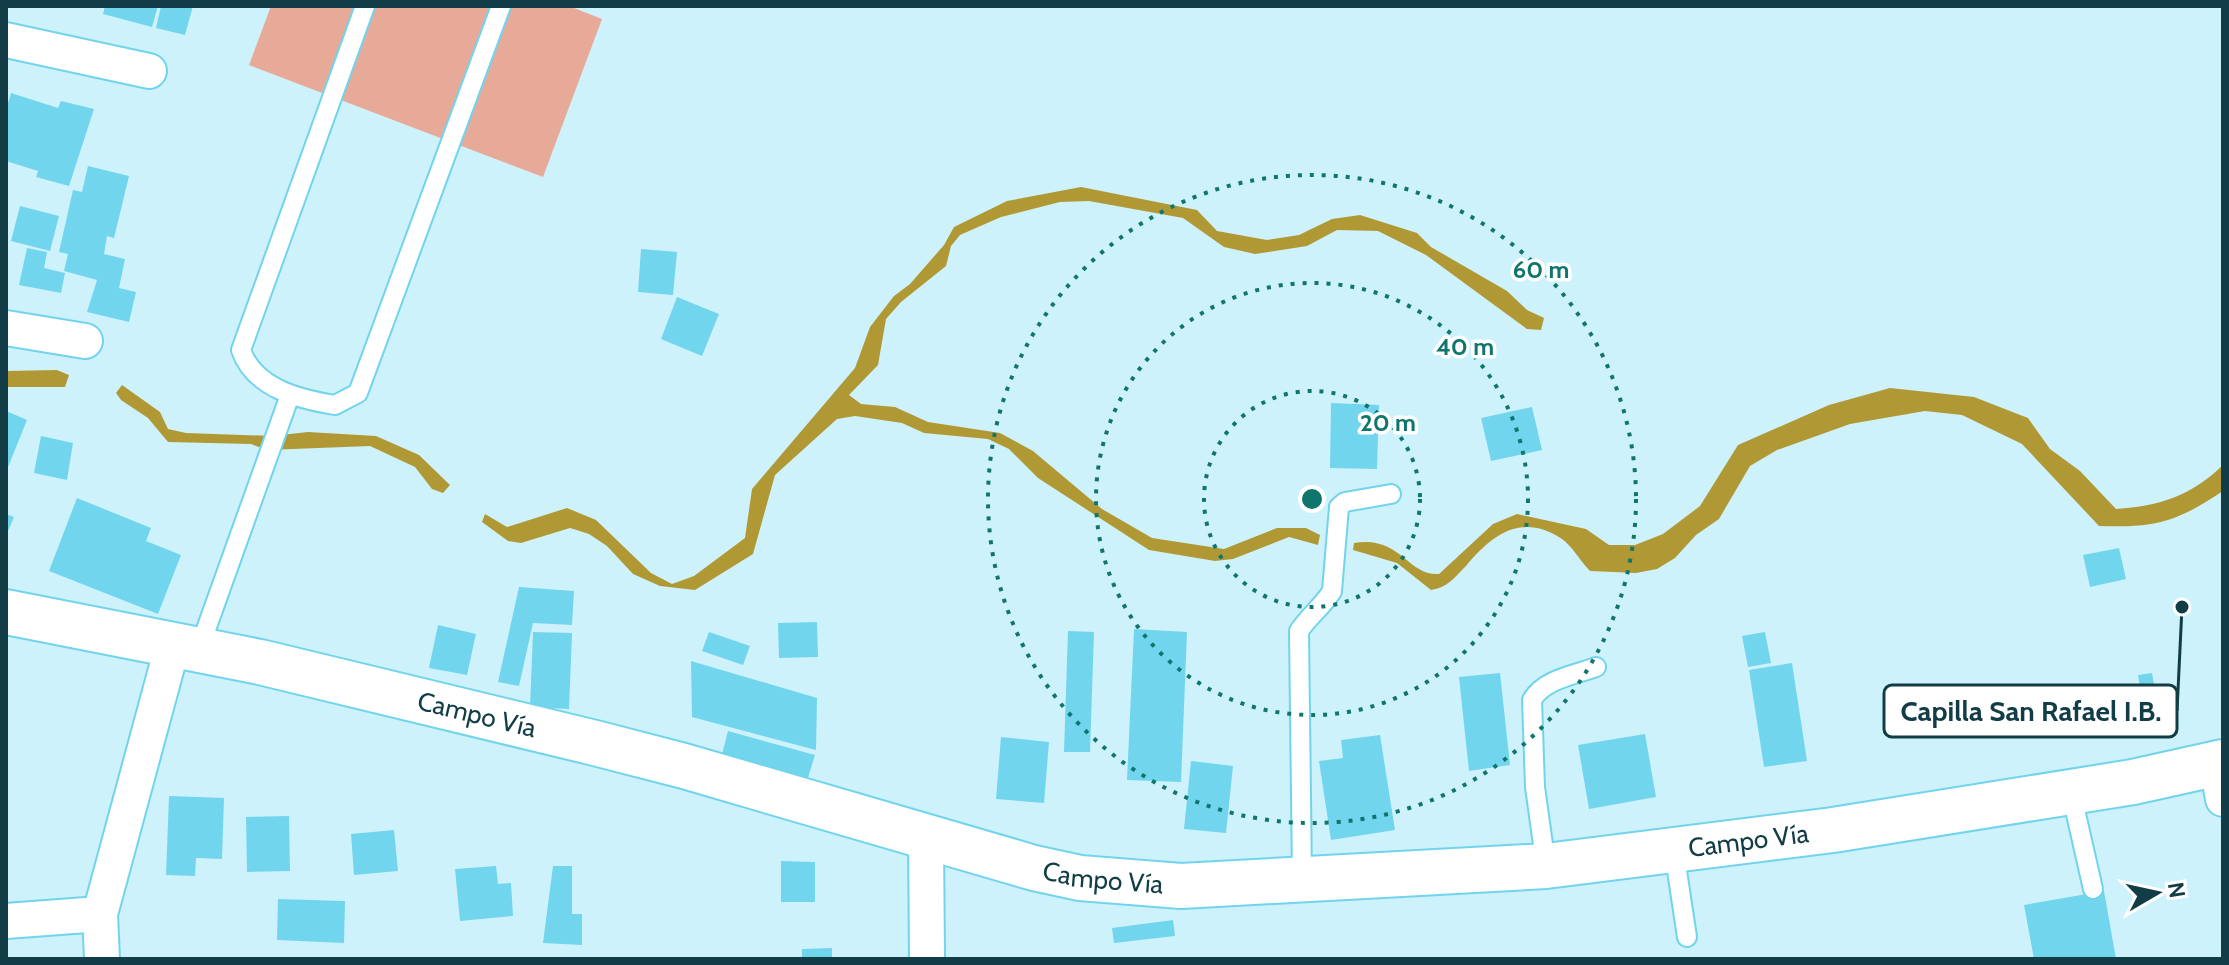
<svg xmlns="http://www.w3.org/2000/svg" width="2229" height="965" font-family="Cabin,sans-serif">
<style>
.green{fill:#e7aa99}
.water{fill:#b09935}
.building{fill:#72d5ee}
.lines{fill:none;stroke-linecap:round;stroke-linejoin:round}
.service-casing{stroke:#71d4ec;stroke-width:22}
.minor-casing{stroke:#71d4ec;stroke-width:38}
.tertiary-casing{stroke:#71d4ec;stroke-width:48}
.service{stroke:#fff;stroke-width:18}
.minor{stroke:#fff;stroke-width:34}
.tertiary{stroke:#fff;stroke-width:44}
.ring{fill:none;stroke:#0f766e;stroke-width:4;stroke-dasharray:4 8}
.labels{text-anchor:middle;stroke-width:7;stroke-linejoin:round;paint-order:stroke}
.street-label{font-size:26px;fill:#123d47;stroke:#fff}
.centre{fill:#0f766e;stroke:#fff;stroke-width:4}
.ring-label{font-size:24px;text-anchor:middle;font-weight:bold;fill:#0f766e;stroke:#fff;stroke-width:7;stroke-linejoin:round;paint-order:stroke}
.leader{fill:none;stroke:#123d47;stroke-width:3}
.callout-dot{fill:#123d47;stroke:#fff;stroke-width:3}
.callout{fill:#fff;stroke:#123d47;stroke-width:3}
.callout-label{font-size:28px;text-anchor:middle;font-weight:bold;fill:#123d47}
</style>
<rect width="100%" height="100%" fill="#cef2fc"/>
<path class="green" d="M271 6H569L602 19 543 177 249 65Z"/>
<g class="water">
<path d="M1081 187 1197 210 1217 231 1267 240 1299 235 1332 219 1360 215 1417 233 1431 247 1507 291 1527 310 1544 318 1541 330 1527 329 1426 255 1378 231 1337 230 1307 246 1255 254 1224 247 1183 218 1089 201 1060 202 1001 217 960 235 951 246 946 266 901 302 886 319 878 365 849 395 861 404 895 407 928 422 1000 433 1033 451 1102 509 1152 538 1224 549 1277 528H1306L1320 535 1318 545 1289 537 1233 559 1215 561 1149 550 1038 478 1009 449 988 439 924 433 902 423 855 416 837 419 775 475 753 554 695 590 660 586 633 574 607 546 589 534 570 528 521 543 508 541 482 522 485 514 507 527 567 508 596 520 651 573 672 584 694 576 745 538 752 489 855 368 870 327 894 296 910 284 944 245 954 227 1007 201Z"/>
<path d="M57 370 69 375 65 387H6V371Z"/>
<path d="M122 385 160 412 168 429 186 433 272 436 308 432 376 436 419 455 450 485 443 493 432 489 415 467 370 446 267 450 251 444 168 442 148 418 121 400 116 393Z"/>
<path d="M1890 388 1974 397 2028 418 2050 449 2080 471 2116 509C2160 506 2191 496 2223 465V491C2177 522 2155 528 2099 526L2022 444 1962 415 1925 411 1850 424 1777 450 1750 466 1719 519 1696 535 1675 558 1657 569 1636 573 1590 571C1581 562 1572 546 1562 539 1521 512 1492 535 1466 566 1455 577 1447 588 1431 590L1397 563 1353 550 1354 543C1401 535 1407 576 1439 574L1493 524 1517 514 1586 529 1609 545H1635L1663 534 1700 506 1738 445 1829 405Z"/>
</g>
<g class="building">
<path d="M105 6H158L152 27 103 14Z"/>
<path d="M161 6H193L185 35 156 28Z"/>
<path d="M11 93 58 108 61 101 94 109 69 186 36 177 38 171 6 161V110Z"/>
<path d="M88 166 129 176 114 238 107 236 104 254 125 259 119 288 136 292 129 322 87 312 97 280 64 271 68 254 59 252 73 190 82 192Z"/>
<path d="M20 206 59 216 50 251 11 241Z"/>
<path d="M27 248 47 252 44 268 65 273 61 293 19 285Z"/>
<path d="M641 249 677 252 673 295 638 292Z"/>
<path d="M677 297 719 314 702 356 661 339Z"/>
<path d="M1331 403 1379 405 1377 469 1330 468Z"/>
<path d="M1532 407 1542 450 1491 461 1481 418Z"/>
<path d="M6 411 27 420 6 472Z"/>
<path d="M41 436 73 443 67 480 34 473Z"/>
<path d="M77 498 151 528 146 541 181 555 158 614 49 571Z"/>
<path d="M6 514 14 517 6 536Z"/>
<path d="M2119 548 2126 579 2090 587 2083 555Z"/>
<path d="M519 587 574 591 572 625 533 623 519 686 498 682Z"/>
<path d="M817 622 818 657 779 658 778 623Z"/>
<path d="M438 625 476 634 467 675 429 668Z"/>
<path d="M1134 629 1187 632 1181 782 1127 780Z"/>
<path d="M1068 631 1094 632 1090 752H1064Z"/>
<path d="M533 632 572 633 569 709 530 707Z"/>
<path d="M709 632 750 646 743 665 702 651Z"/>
<path d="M1765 632 1771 663 1748 667 1742 636Z"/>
<path d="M691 661 817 698 816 750 692 717Z"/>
<path d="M1792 663 1807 761 1764 767 1749 670Z"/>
<path d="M1500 673 1510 765 1469 771 1459 677Z"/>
<path d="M2152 673 2159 713 2145 715 2138 675Z"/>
<path d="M728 731 815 755 807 781 721 758Z"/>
<path d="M1645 734 1656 797 1589 809 1578 745Z"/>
<path d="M1380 735 1395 830 1331 840 1319 761 1343 758 1341 740Z"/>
<path d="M1001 737 1049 742 1044 803 996 799Z"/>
<path d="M1191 761 1233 766 1226 833 1184 829Z"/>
<path d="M169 796 224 798 222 859 196 858 195 876 166 875Z"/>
<path d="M289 816 290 871 247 872 246 817Z"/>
<path d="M394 830 398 871 354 875 351 834Z"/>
<path d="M781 861 815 862V902H781Z"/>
<path d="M496 866 498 884 511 883 513 916 460 921 455 869Z"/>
<path d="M553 866H572V914H582V945L543 943Z"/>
<path d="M2104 891 2116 959H2034L2024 905Z"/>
<path d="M278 899 345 901 344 943 277 940Z"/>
<path d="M1173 920 1175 936 1114 943 1112 928Z"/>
<path d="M832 948V959H802V949Z"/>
</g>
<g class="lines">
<defs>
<g id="service">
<path d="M365 6 241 350C254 388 298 399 335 405L358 393 501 6"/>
<path d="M199 649 290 395"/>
<path d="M2071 792 2093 889"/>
<path d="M1674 851 1687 937"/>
<path d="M1546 866 1535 787 1532 700C1544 679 1575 675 1596 667"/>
<path d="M1302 878 1299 631C1309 616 1323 606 1332 591L1339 507 1345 502 1391 494"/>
</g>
<g id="minor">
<path d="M6 40 149 71"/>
<path d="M6 328 85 341"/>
<path d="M2217 765 2223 799"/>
<path d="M926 837 927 959"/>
<path d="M6 921 100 914"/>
<path d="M102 959 100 914 173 644"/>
</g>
<g id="tertiary">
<path id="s1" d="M6 612 260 662 595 743 684 766 1034 868 1080 878 1181 886 1546 866 1833 830 2133 782 2223 762"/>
</g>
</defs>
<use href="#service" class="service-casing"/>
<use href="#minor" class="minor-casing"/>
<use href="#tertiary" class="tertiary-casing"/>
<use href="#service" class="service"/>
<use href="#minor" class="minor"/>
<use href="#tertiary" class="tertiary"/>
</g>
<g class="ring">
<circle cx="1312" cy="499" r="108"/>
<circle cx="1312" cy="499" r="216"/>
<circle cx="1312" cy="499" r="324"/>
</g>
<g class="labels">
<g class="street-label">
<text dy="9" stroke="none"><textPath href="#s1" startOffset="482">Campo Vía</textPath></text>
<text dy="9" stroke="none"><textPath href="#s1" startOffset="1778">Campo Vía</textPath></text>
<text dy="9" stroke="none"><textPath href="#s1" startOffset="1130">Campo Vía</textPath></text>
</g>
</g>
<circle cx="1312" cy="499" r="12" class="centre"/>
<g class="ring-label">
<text x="1541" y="278">60 m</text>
<text x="1465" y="355">40 m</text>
<text x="1388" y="431">20 m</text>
</g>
<path class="leader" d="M2182 607L2177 711"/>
<circle class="callout-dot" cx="2182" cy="607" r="8"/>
<rect class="callout" x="1884" y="685" width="293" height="52" rx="8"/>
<g class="callout-label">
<text x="2031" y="721">Capilla San Rafael I.B.</text>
</g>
<rect width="2229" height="965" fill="none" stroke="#123d47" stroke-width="16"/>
<g transform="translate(2157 893) rotate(81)" stroke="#ffffff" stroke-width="6" paint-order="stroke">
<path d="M0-6L14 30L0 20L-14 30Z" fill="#123d47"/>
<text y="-12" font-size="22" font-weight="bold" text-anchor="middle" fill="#123d47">N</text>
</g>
</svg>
